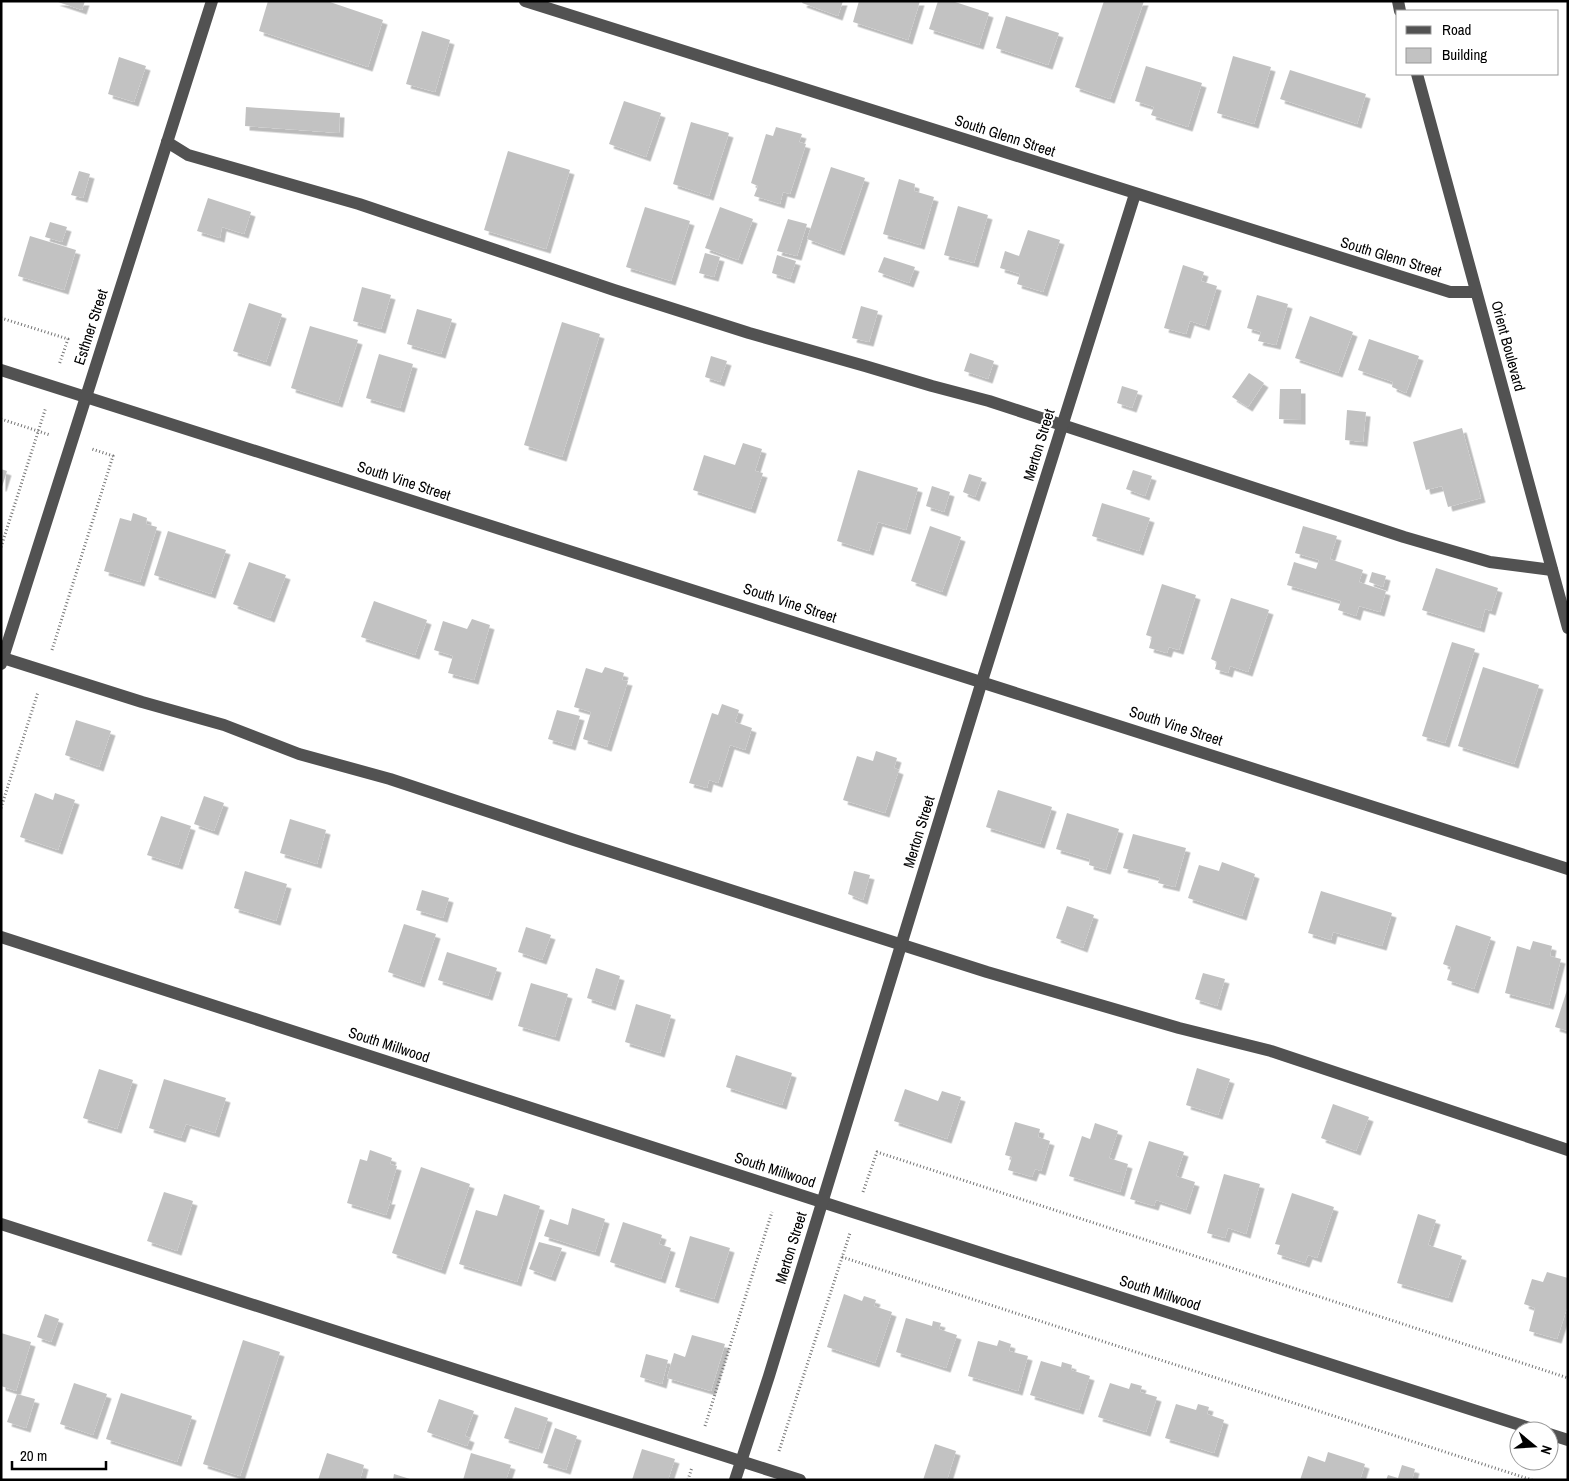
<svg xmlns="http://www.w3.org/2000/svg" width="1569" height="1481" font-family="'Archivo Narrow',sans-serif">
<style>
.building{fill:#c2c2c2;filter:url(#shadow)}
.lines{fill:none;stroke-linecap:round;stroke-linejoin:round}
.path{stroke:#747474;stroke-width:3;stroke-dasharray:1 2.5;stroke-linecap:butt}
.minor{stroke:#525252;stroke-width:12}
.labels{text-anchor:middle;stroke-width:4;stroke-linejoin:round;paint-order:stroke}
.street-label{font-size:15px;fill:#000;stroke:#fff}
</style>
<defs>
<filter id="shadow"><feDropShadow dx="4.5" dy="4.5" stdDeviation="0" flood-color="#0004"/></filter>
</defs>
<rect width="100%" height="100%" fill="#fff"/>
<g class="building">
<path d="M55 1H85L82 10Z"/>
<path d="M268 1H327L383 20 368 67 259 31Z"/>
<path d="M803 1H843L838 16 802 3Z"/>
<path d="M859 1H920L908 40 853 22Z"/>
<path d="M938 1H952L989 13 979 45 929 29Z"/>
<path d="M1104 1H1144L1110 99 1075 87Z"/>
<path d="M1006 16 1059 33 1048 65 996 48Z"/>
<path d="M422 31 450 40 435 92 406 84Z"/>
<path d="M1233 56 1271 67 1254 124 1217 113Z"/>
<path d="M119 57 146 66 134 102 108 94Z"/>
<path d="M1146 66 1202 83 1188 127 1151 115 1154 107 1135 101Z"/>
<path d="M1290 70 1366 94 1357 124 1280 99Z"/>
<path d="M624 101 661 113 646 157 609 144Z"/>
<path d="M246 107 340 113 339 133 245 126Z"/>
<path d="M691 122 729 133 709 196 673 184Z"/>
<path d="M776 127 802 134 799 142 806 144 790 194 783 192 780 204 754 196 758 186 751 183 766 134 773 136Z"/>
<path d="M508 151 570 170 546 249 484 230Z"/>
<path d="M831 167 865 178 840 251 807 239Z"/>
<path d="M79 171 90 174 83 198 71 195Z"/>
<path d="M899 179 915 184 914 191 934 197 920 245 883 234Z"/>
<path d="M208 198 251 212 244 234 222 227 220 238 197 231Z"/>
<path d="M958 206 988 215 974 263 944 255Z"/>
<path d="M645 207 690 221 671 281 626 267Z"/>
<path d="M720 207 753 219 738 260 705 248Z"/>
<path d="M788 219 807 224 797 256 777 251Z"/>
<path d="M50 222 67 227 62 242 45 237Z"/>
<path d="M1028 230 1060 240 1043 292 1017 284 1020 274 1000 268 1005 251 1019 256Z"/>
<path d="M30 236 76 250 64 290 18 276Z"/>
<path d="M705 253 720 257 714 277 699 273Z"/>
<path d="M777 255 796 261 790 279 772 273Z"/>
<path d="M884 257 915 267 909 283 878 272Z"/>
<path d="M1183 265 1204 272 1201 281 1217 286 1205 326 1190 321 1186 334 1164 328Z"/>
<path d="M362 287 391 295 381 329 353 321Z"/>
<path d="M1257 295 1288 304 1276 345 1258 341 1261 332 1247 328Z"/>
<path d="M249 303 282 314 266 362 233 351Z"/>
<path d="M861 306 878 311 869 342 852 338Z"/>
<path d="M417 309 452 319 441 354 407 344Z"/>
<path d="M1310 316 1353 332 1338 373 1295 358Z"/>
<path d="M562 322 600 334 562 457 524 445Z"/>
<path d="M310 326 358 340 338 403 291 388Z"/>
<path d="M1369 339 1419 356 1406 393 1392 387 1393 382 1358 370Z"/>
<path d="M970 353 994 361 988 379 964 371Z"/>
<path d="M379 354 413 364 400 408 366 398Z"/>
<path d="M711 356 727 361 720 382 705 377Z"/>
<path d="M1249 373 1264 383 1248 407 1232 397Z"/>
<path d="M1122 386 1138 391 1132 408 1117 403Z"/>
<path d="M1280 389H1301V420L1279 419Z"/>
<path d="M1347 410 1366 412 1363 442 1345 440Z"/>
<path d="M1462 428 1481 498 1448 507 1442 486 1426 490 1413 442Z"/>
<path d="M743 443 762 449 755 471 763 473 751 509 693 490 704 455 735 465Z"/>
<path d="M1 469 7 471 2 487H1Z"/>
<path d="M858 470 918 488 906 530 878 522 869 551 837 541Z"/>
<path d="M1133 470 1152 476 1145 496 1126 489Z"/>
<path d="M969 474 982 478 975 497 963 492Z"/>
<path d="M932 486 950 492 944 512 926 506Z"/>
<path d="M1102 503 1150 518 1139 551 1092 536Z"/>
<path d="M133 513 147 518 146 524 157 527 140 582 104 571 120 518 131 521Z"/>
<path d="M930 526 961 537 942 592 911 581Z"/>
<path d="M1303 526 1337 536 1330 559 1363 570 1359 582 1386 591 1380 612 1359 606 1356 616 1338 610 1341 601 1287 585 1294 562 1316 569 1319 560 1295 553Z"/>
<path d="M168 531 226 550 211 594 154 575Z"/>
<path d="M249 562 286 575 270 618 233 604Z"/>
<path d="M1436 568 1498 588 1491 611 1485 609 1480 628 1422 610Z"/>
<path d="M1372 572 1386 576 1383 587 1369 582Z"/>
<path d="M1162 584 1196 595 1179 650 1169 647 1167 653 1149 648 1152 637 1146 635Z"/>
<path d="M1231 598 1269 610 1248 672 1230 666 1228 673 1215 669 1217 662 1211 659Z"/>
<path d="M374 601 427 620 415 655 361 637Z"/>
<path d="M472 619 490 625 474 680 448 673 453 656 434 650 443 621 467 629Z"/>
<path d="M1452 642 1475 649 1445 743 1422 736Z"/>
<path d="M605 667 624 673 622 680 628 681 607 747 583 739 591 712 574 707 586 668 602 673Z"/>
<path d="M1483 667 1539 685 1514 764 1458 746Z"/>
<path d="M722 704 739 710 735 722 752 728 745 750 730 745 718 783 709 780 707 788 689 783 712 713 718 715Z"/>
<path d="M557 710 580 716 571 746 548 739Z"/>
<path d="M76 720 111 731 99 767 65 755Z"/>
<path d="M876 751 897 758 894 768 899 770 885 813 843 800 857 756 873 761Z"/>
<path d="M998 790 1052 807 1040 844 986 827Z"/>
<path d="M35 793 53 800 55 793 75 800 58 850 20 837Z"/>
<path d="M204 796 224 803 214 831 194 824Z"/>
<path d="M1067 813 1119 829 1106 870 1089 865 1090 859 1056 849Z"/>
<path d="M161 816 191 826 178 865 147 855Z"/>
<path d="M290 819 326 830 317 864 280 853Z"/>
<path d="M1133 834 1186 848 1175 887 1158 883 1160 878 1123 868Z"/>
<path d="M1222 862 1255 874 1242 916 1188 898 1199 865 1219 871Z"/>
<path d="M245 871 287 884 276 921 234 908Z"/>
<path d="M854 871 870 875 863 900 848 894Z"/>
<path d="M422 890 449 898 443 918 416 910Z"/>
<path d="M1321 891 1392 913 1382 946 1333 932 1331 940 1308 933Z"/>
<path d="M1067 906 1094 915 1083 948 1056 938Z"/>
<path d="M404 924 436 934 420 983 388 972Z"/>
<path d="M1456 925 1491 937 1474 989 1447 980 1451 967 1443 964Z"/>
<path d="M526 927 551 935 542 960 518 952Z"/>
<path d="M1533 941 1552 946 1550 956 1561 959 1549 1005 1505 993 1517 946 1530 950Z"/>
<path d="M447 952 497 968 488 996 438 980Z"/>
<path d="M596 968 620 976 611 1006 587 998Z"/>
<path d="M1203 973 1225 979 1217 1006 1195 999Z"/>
<path d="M531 983 568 994 555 1037 518 1026Z"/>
<path d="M1567 990H1568V1031L1555 1027Z"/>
<path d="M636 1004 671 1015 660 1053 625 1042Z"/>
<path d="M736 1055 792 1073 782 1105 726 1087Z"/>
<path d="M1197 1068 1230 1079 1218 1115 1186 1105Z"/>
<path d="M99 1069 133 1080 117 1129 83 1118Z"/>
<path d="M164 1079 226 1098 215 1133 186 1124 181 1138 149 1128Z"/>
<path d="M905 1089 938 1101 942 1091 961 1097 947 1139 894 1121Z"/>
<path d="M1333 1104 1369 1117 1356 1151 1321 1138Z"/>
<path d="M1015 1122 1040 1129 1038 1137 1050 1141 1041 1171 1035 1169 1032 1177 1008 1170 1012 1157 1005 1155Z"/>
<path d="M1095 1123 1118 1131 1109 1158 1128 1164 1120 1192 1069 1176 1082 1136 1090 1139Z"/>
<path d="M1149 1141 1184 1152 1176 1176 1195 1182 1186 1210 1156 1200 1154 1206 1130 1199Z"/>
<path d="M370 1150 392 1158 390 1164 397 1166 387 1200H391L386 1215 347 1203 360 1159 367 1161Z"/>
<path d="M421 1167 470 1184 441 1270 392 1253Z"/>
<path d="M1224 1174 1260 1184 1246 1234 1228 1228 1225 1238 1207 1233Z"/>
<path d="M164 1192 193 1201 177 1251 147 1241Z"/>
<path d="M1292 1193 1334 1207 1317 1258 1308 1255 1305 1263 1277 1254 1280 1245 1275 1244Z"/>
<path d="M504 1194 540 1206 517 1282 459 1264 476 1210 497 1216Z"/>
<path d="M572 1208 605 1219 595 1252 544 1236 550 1219 568 1225Z"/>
<path d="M1418 1214 1436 1220 1428 1245 1462 1256 1448 1298 1397 1283Z"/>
<path d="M623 1222 662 1235 659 1244 671 1248 661 1279 610 1262Z"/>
<path d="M690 1236 730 1248 714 1299 675 1287Z"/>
<path d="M539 1242 562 1248 551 1277 529 1269Z"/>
<path d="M1547 1272 1568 1278V1305L1557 1339 1529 1331 1535 1308 1524 1304 1532 1279 1543 1282Z"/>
<path d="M844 1294 862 1301 864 1296 876 1300 874 1306 892 1312 875 1363 827 1347Z"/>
<path d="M45 1314 59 1319 51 1342 37 1337Z"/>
<path d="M906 1318 932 1326 933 1321 941 1323 939 1329 957 1335 946 1368 896 1352Z"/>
<path d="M1 1333 31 1342 16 1391 1 1386Z"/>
<path d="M692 1335 725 1344 711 1391 667 1378 674 1353 685 1357Z"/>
<path d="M243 1340 280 1352 240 1476 203 1464Z"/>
<path d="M999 1340 1011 1344 1009 1351 1028 1356 1018 1391 968 1376 978 1341 997 1346Z"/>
<path d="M646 1354 668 1360 662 1384 640 1377Z"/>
<path d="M1041 1361 1061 1367 1062 1362 1072 1365 1071 1370 1090 1376 1079 1410 1030 1395Z"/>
<path d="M74 1383 107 1394 93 1435 60 1424Z"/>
<path d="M1110 1383 1129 1389 1131 1383 1142 1386 1140 1392 1157 1397 1146 1432 1098 1417Z"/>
<path d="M121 1393 192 1416 177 1462 106 1439Z"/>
<path d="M17 1394 35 1399 26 1428 7 1422Z"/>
<path d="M439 1399 474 1411 465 1436 470 1438 467 1446 427 1432Z"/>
<path d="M1176 1404 1196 1410 1198 1404 1209 1407 1207 1414 1224 1420 1214 1453 1165 1438Z"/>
<path d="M515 1407 548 1418 538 1449 504 1438Z"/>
<path d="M555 1428 577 1436 566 1470 543 1463Z"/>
<path d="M935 1444 956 1451 947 1480H923Z"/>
<path d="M642 1449 675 1459 668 1480H632Z"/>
<path d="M1328 1452 1365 1464 1360 1480H1300L1308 1456 1325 1462Z"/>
<path d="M327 1453 364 1465 360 1480H318Z"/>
<path d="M471 1453 511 1465 506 1480H463Z"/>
<path d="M1402 1465 1415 1469 1412 1480H1386L1388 1475 1398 1478Z"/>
<path d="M394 1474 410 1479V1480H393Z"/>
</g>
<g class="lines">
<g class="path">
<path d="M1 318 68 339 59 365"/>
<path d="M1 419 50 435"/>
<path d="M1 547 46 407"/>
<path d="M52 650 113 456 92 449"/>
<path d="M1 808 38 692"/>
<path d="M863 1192 877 1152 1568 1378"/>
<path d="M842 1257 1532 1480"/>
<path d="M705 1426 772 1212"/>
<path d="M779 1451 850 1233"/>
<path d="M688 1480 692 1467"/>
</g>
<g class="minor">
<path d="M525 1 1450 292H1476"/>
<path d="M1398 1 1400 11"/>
<path d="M1417 74 1568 628"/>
<path d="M167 142 188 155 359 204 614 290 749 333 865 366 932 386 989 401 1404 537 1490 562 1552 570"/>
<path d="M1 370 1568 869"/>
<path d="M3 658 142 702 224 725 299 754 390 779 574 840 987 972 1179 1028 1271 1051 1568 1150"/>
<path d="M1 664 212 1"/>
<path d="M1 937 856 1213 1539 1431"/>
<path d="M1 1224 800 1480"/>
<path d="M1549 1434 1568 1440"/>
<path d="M735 1480 769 1376 982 681 1135 194"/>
</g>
</g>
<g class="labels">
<g class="street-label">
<text transform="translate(1005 136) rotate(18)" y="5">South Glenn Street</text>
<text transform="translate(1391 257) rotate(17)" y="5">South Glenn Street</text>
<text transform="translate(91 327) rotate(-72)" y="5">Esthner Street</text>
<text transform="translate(1508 346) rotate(75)" y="5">Orient Boulevard</text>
<text transform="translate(1039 445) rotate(-73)" y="5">Merton Street</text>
<text transform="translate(404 481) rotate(18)" y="5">South Vine Street</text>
<text transform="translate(790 603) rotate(18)" y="5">South Vine Street</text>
<text transform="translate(1176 726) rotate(18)" y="5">South Vine Street</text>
<text transform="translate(919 832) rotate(-73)" y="5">Merton Street</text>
<text transform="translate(389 1045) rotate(18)" y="5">South Millwood</text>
<text transform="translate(775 1170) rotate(18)" y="5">South Millwood</text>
<text transform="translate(791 1248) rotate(-73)" y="5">Merton Street</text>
<text transform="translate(1160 1293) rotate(18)" y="5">South Millwood</text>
</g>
</g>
<rect width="1569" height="1481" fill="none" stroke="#000000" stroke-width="5"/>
<rect x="1396" y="10" width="162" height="65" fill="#ffffff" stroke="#999999"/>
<rect x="1406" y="26" width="25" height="8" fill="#525252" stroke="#999999"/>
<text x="1442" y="35" font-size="15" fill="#000000">Road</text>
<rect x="1406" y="48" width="25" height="15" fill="#c2c2c2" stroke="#999999"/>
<text x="1442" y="60" font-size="15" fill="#000000">Building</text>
<g transform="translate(1534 1446) rotate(108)"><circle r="24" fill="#ffffff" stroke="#999999"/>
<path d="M0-4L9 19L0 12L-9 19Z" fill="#000000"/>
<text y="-8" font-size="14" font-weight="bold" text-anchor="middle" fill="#000000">N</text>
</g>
<path d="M12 1461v8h94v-8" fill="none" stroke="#000000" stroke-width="2.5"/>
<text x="20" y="1461" font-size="15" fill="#000000" stroke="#ffffff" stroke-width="4" paint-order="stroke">20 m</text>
</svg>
